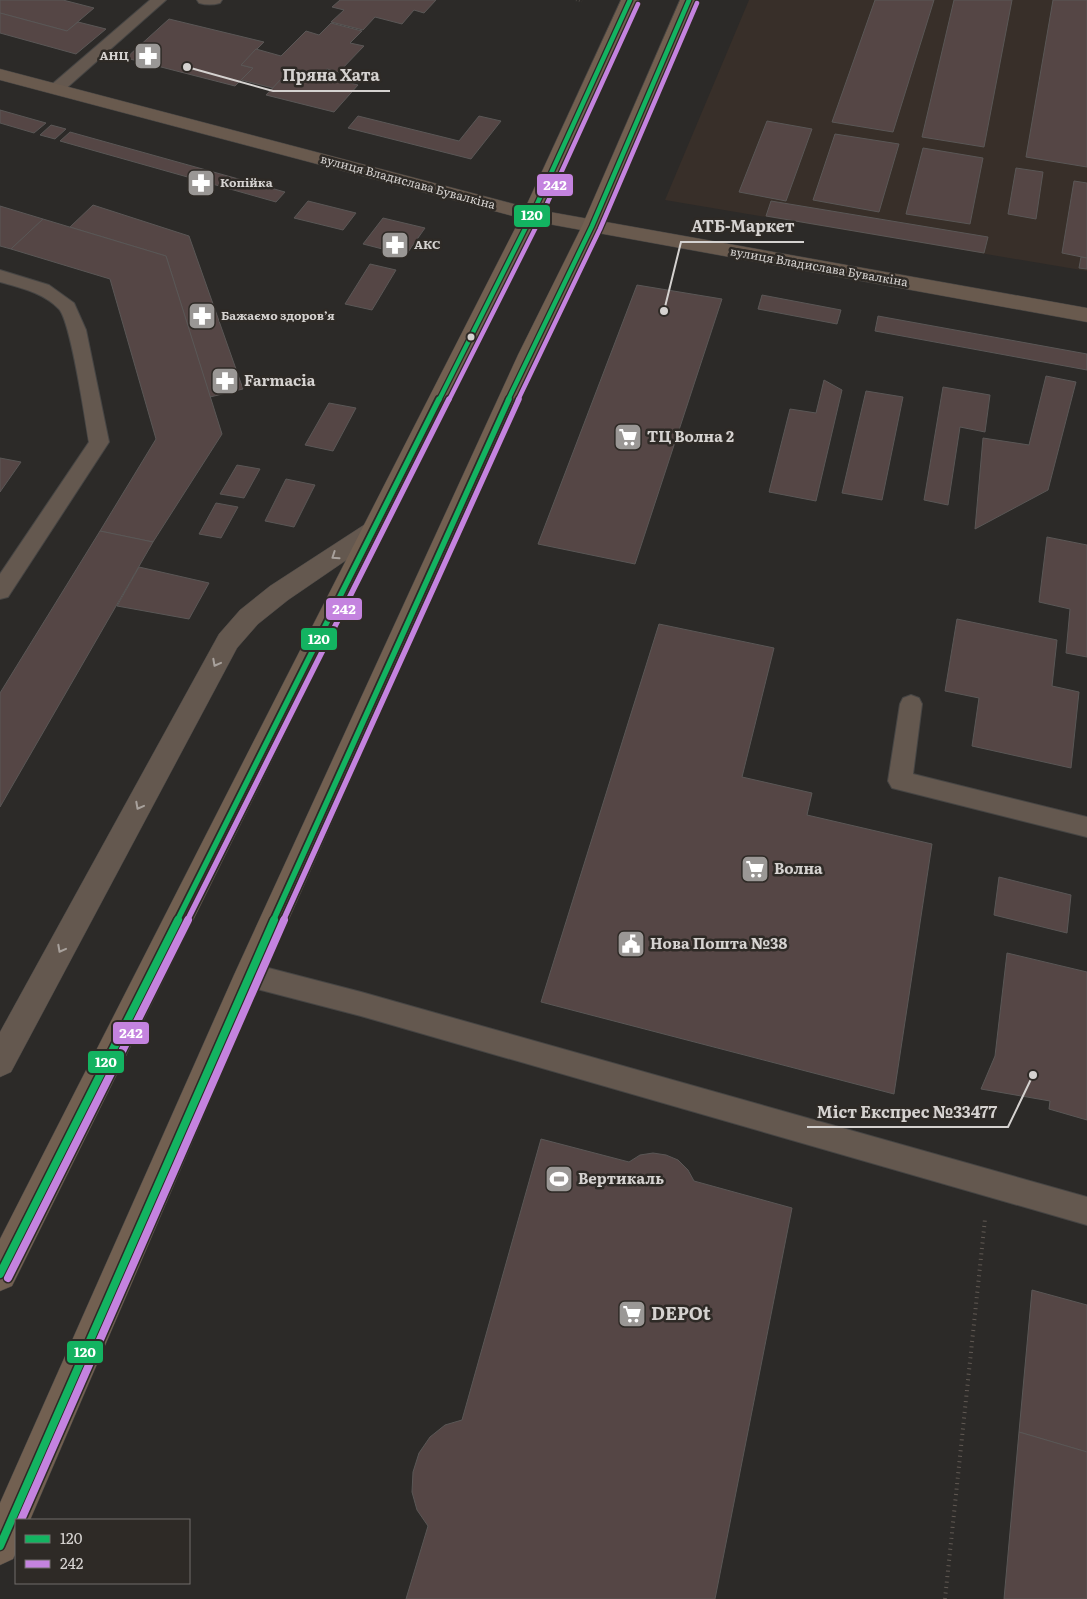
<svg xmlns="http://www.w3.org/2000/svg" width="1087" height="1599" font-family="Literata,serif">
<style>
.built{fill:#382f29}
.building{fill:#554645;stroke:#5a5756}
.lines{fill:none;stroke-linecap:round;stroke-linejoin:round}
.lane-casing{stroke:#464544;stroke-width:2}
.street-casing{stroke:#464544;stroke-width:1}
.secondary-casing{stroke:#464544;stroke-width:1}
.primary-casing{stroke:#464544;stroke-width:1}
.path-far1{stroke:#625a54;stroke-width:2.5;stroke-dasharray:0.5 2.5;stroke-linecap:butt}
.path{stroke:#625a54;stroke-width:4;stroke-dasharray:1 4.5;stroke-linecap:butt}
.lane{fill:#64584f;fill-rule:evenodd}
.street{fill:#64584f;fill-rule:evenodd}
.secondary{fill:#695a4e;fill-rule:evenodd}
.primary{fill:#726051;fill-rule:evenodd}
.bus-1-far2-casing{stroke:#2e2a26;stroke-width:7}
.bus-1-far1-casing{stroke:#2e2a26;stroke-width:9}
.bus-1-casing{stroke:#2e2a26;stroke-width:11}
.bus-2-far2-casing{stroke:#2e2a26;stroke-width:7}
.bus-2-far1-casing{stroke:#2e2a26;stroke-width:9}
.bus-2-casing{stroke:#2e2a26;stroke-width:11}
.bus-1-far2{stroke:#13b361;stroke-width:4.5}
.bus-1-far1{stroke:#13b361;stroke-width:5.5}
.bus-1{stroke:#13b361;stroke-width:8}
.bus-2-far2{stroke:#c483df;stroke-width:4.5}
.bus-2-far1{stroke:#c483df;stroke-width:5.5}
.bus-2{stroke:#c483df;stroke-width:8}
.oneway{stroke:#a8a19c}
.bus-dot{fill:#d5d2d0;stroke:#2e2a26;stroke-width:2}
.labels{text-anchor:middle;stroke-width:5;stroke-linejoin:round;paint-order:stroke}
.far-poi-label{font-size:12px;font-weight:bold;fill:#d5d2d0;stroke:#2e2a26;text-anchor:start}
.far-street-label{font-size:12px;fill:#d5d2d0;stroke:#2e2a26}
.poi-label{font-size:15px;font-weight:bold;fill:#d5d2d0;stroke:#2e2a26;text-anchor:start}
.near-poi-label{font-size:18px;font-weight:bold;fill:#d5d2d0;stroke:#2e2a26;text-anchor:start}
.leader{fill:none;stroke:#d5d2d0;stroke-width:2}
.callout-dot{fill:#d5d2d0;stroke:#2e2a26;stroke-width:2}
.callout-label{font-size:16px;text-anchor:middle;font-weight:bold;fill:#d5d2d0;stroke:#2e2a26;stroke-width:5;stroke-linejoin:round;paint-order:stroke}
.line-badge{stroke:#2e2a26;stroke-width:2}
.badge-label{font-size:14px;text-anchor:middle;font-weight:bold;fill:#fff}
</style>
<rect width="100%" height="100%" fill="#2c2a28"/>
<path class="built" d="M749 0H1087V271L665 200Z"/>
<g class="building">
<path d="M0 0H63L94 8 67 31 0 13Z"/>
<path d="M340 0H436L424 13 414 10 402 24 375 17 363 30 331 22 344 10 332 7Z"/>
<path d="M875 0H934L893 132 832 122Z"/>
<path d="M954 0H1012L984 147 922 137Z"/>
<path d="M1053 0H1087V167L1026 157Z"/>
<path d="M0 13 67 31 78 22 106 29 76 54 0 33Z"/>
<path d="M169 19 264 42 241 65 253 68 235 86 126 58Z"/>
<path d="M331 23 362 31 350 43 364 46 339 72 327 69 312 82 284 76 273 88 241 80 253 68 241 65 256 49 281 56 306 31 319 35Z"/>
<path d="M319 75 358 85 334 112 266 95 284 76 312 82Z"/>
<path d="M0 110 46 123 34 133 0 123Z"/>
<path d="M358 116 459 141 479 116 501 121 471 159 348 128Z"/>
<path d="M767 121 812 129 786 201 739 192Z"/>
<path d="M51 125 66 129 55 139 40 135Z"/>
<path d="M70 132 285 192 276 202 60 141Z"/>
<path d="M835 134 899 144 879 212 813 200Z"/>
<path d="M923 148 983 158 970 224 906 214Z"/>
<path d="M1016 168 1043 172 1036 219 1008 214Z"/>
<path d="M1074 181 1087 183V258L1062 253Z"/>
<path d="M308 201 356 213 343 230 294 218Z"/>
<path d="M771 201 988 237 984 253 766 216Z"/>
<path d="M93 205 189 236 243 389 210 397 166 256 70 227Z"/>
<path d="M0 206 43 219 11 249 0 246Z"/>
<path d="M383 218 425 228 406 255 363 244Z"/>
<path d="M43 219 166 256 222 434 153 542 100 531 156 439 110 279 11 249Z"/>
<path d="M1081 257 1087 258V269L1079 268Z"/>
<path d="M370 264 396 270 372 310 345 304Z"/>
<path d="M637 285 722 299 635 564 538 544Z"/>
<path d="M762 295 841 310 837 324 758 309Z"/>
<path d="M878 316 1087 354V370L875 331Z"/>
<path d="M1046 376 1076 382 1048 490 975 529 983 438 1029 445Z"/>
<path d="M824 380 842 390 816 501 769 492 790 409 816 413Z"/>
<path d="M943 387 990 395 985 432 960 427 948 505 924 500Z"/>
<path d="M866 391 903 397 882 500 842 493Z"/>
<path d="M329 403 356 408 333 451 305 445Z"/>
<path d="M0 458 21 462 0 492Z"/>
<path d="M237 465 260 469 244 498 220 494Z"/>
<path d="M286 479 315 485 294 527 265 521Z"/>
<path d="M216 503 238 507 221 538 199 534Z"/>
<path d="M100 531 153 542 0 807V693Z"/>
<path d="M1047 537 1087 545V657L1066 653 1070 609 1039 602Z"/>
<path d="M139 567 209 583 189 619 117 606Z"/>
<path d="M957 619 1057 640 1052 686 1079 692 1071 768 972 746 979 698 945 691Z"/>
<path d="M659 624 774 648 742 777 812 793 807 815 932 844 894 1094 541 1002Z"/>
<path d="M999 877 1071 895 1067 933 994 915Z"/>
<path d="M1007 953 1087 972V1120L1049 1109 1050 1101 981 1089 995 1056Z"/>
<path d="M541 1139 629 1162 640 1155 653 1153 666 1155 678 1160 688 1170 694 1181 792 1208 715 1599H406L428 1526 417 1510 412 1492 413 1472 419 1453 430 1437 445 1425 462 1420Z"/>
<path d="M1032 1290 1087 1305V1452L1019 1432Z"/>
<path d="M1019 1432 1087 1452V1599H1004Z"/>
</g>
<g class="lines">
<defs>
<g id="lane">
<path d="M150 0H166L62 92H50L48 89 50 86Z"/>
<path d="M197 0H222L220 3C213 5 206 5 199 3Z"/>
<path d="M0 270 49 285 74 303 86 330 109 442 8 597 0 599V574L89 442C85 419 71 322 59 309 44 293 21 288 0 282Z"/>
<path d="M911 695 919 698 922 704 913 774 1087 817V837L892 788 888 781 900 704 903 698Z"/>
<path d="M249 963 361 992 1087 1197V1225L361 1016 249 987 240 983 236 975 240 967Z"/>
</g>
<path id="street" d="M375 520 383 523 387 529 383 535 288 600 258 624 237 648 11 1072 0 1077V1032L219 634 240 610 270 586 367 523Z"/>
<path id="secondary" d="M0 69 533 209 1087 308V322L532 221 0 80Z"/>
<g id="primary">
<path d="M621 0H639L542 215 12 1286 0 1291V1239L522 215Z"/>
<path d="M680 0H698L602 226 540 355 264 975 30 1520H16V1552L13 1559 0 1565V1503L234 975 518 355 582 226Z"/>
</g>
</defs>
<use href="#lane" class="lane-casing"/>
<use href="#street" class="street-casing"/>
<use href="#secondary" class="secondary-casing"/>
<use href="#primary" class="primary-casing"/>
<path class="path-far1" d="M576 0 582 1"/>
<path class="path" d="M945 1599 985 1219"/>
<use href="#lane" class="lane"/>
<use href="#street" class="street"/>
<use href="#secondary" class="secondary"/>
<use href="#primary" class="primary"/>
<defs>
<g id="bus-1-far2">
<path d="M439 400 532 215 630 0"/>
<path d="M508 400 592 226 689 0"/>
</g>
<g id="bus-1-far1">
<path d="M177 921 439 399"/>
<path d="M273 921 509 399"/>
</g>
<g id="bus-1">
<path d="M0 1274 178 920"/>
<path d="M0 1546 274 920"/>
</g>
<g id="bus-2-far2">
<path d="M449 400 540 219 638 4"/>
<path d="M518 400 600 229 697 3"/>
</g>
<g id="bus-2-far1">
<path d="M187 921 449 399"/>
<path d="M283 921 519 399"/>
</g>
<g id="bus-2">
<path d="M8 1278 188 920"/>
<path d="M21 1520 284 920"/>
</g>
</defs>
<use href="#bus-1-far2" class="bus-1-far2-casing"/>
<use href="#bus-1-far1" class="bus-1-far1-casing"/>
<use href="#bus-1" class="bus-1-casing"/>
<use href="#bus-2-far2" class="bus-2-far2-casing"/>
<use href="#bus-2-far1" class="bus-2-far1-casing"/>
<use href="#bus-2" class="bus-2-casing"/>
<use href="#bus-1-far2" class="bus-1-far2"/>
<use href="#bus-1-far1" class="bus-1-far1"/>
<use href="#bus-1" class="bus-1"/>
<use href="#bus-2-far2" class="bus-2-far2"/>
<use href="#bus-2-far1" class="bus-2-far1"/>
<use href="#bus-2" class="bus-2"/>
</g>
<defs><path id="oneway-chevron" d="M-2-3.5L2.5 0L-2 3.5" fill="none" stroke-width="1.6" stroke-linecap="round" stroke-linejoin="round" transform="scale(1.25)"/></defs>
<g class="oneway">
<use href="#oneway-chevron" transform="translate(335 556) rotate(146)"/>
<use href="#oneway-chevron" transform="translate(216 663) rotate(118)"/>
<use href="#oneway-chevron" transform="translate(139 806) rotate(118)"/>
<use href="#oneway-chevron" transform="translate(61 949) rotate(118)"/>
</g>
<defs>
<symbol id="pharmacy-square" viewBox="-11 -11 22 22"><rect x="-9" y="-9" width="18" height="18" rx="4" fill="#9a9795" stroke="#2e2a26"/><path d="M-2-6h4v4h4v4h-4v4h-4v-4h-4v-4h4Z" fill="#fff"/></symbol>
<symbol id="supermarket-square" viewBox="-11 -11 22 22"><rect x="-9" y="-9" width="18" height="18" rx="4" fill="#9a9795" stroke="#2e2a26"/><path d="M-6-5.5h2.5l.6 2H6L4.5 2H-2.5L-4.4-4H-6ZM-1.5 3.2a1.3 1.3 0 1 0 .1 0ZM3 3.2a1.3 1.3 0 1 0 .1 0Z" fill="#fff"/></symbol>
<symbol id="civic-square" viewBox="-11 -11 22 22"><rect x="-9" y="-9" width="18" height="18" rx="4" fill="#9a9795" stroke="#2e2a26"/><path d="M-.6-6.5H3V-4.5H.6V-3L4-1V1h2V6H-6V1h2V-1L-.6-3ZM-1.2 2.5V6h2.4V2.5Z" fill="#fff"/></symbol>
<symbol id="stadium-square" viewBox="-11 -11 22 22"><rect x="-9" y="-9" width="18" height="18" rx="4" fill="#9a9795" stroke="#2e2a26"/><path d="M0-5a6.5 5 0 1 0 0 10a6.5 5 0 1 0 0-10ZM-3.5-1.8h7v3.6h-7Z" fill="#fff"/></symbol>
</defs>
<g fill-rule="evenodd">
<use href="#pharmacy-square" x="132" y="40" width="32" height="32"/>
<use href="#pharmacy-square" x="185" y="167" width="32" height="32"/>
<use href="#pharmacy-square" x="379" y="229" width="32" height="32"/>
<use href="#pharmacy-square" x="186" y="300" width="32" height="32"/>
<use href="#pharmacy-square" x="209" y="365" width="32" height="32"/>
<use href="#supermarket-square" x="612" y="421" width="32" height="32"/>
<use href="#supermarket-square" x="739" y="853" width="32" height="32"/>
<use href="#civic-square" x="615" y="928" width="32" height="32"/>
<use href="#stadium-square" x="543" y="1163" width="32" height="32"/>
<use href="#supermarket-square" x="616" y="1298" width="32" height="32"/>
</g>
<circle class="bus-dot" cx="471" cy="337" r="4.5"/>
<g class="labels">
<g class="far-poi-label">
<text x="129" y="60" text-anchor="end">АНЦ</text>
<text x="220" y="187">Копійка</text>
<text x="414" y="249">АКС</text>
<text x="221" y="320">Бажаємо здоровʼя</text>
</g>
<g class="far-street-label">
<text transform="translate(408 182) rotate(15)" y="4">вулиця Владислава Бувалкіна</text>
<text transform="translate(819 267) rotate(10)" y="4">вулиця Владислава Бувалкіна</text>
</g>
<g class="poi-label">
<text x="244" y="386">Farmacia</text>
<text x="647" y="442">ТЦ Волна 2</text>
<text x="774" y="874">Волна</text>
<text x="650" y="949">Нова Пошта №38</text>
<text x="578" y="1184">Вертикаль</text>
</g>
<g class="near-poi-label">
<text x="651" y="1320">DEPOt</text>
</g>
</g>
<path class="leader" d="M187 67L273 91H390M664 311L681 242H804M1033 1075L1008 1127H807"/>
<g class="callout-dot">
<circle cx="187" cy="67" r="5"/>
<circle cx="664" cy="311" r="5"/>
<circle cx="1033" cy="1075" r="5"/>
</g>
<g class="callout-label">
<text x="331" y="81">Пряна Хата</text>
<text x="743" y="232">АТБ-Маркет</text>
<text x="907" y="1118">Міст Експрес №33477</text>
</g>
<g class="line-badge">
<rect x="536" y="173" width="38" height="24" rx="5" fill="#c483df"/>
<rect x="513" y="204" width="38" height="24" rx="5" fill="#13b361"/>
<rect x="325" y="597" width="38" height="24" rx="5" fill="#c483df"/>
<rect x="300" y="627" width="38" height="24" rx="5" fill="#13b361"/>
<rect x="112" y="1021" width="38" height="24" rx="5" fill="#c483df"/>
<rect x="87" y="1050" width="38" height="24" rx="5" fill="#13b361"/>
<rect x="66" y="1340" width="38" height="24" rx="5" fill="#13b361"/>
</g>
<g class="badge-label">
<text x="555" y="190">242</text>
<text x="532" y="220">120</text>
<text x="344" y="614">242</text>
<text x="319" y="644">120</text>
<text x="131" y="1038">242</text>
<text x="106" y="1067">120</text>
<text x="85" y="1357">120</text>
</g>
<rect x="15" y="1519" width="175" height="65" fill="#2e2a26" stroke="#716d6a"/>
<rect x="25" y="1535" width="25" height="8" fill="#13b361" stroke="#716d6a"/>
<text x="60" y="1544" font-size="15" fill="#d5d2d0">120</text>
<rect x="25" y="1560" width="25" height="8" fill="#c483df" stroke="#716d6a"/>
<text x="60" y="1569" font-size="15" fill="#d5d2d0">242</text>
</svg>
